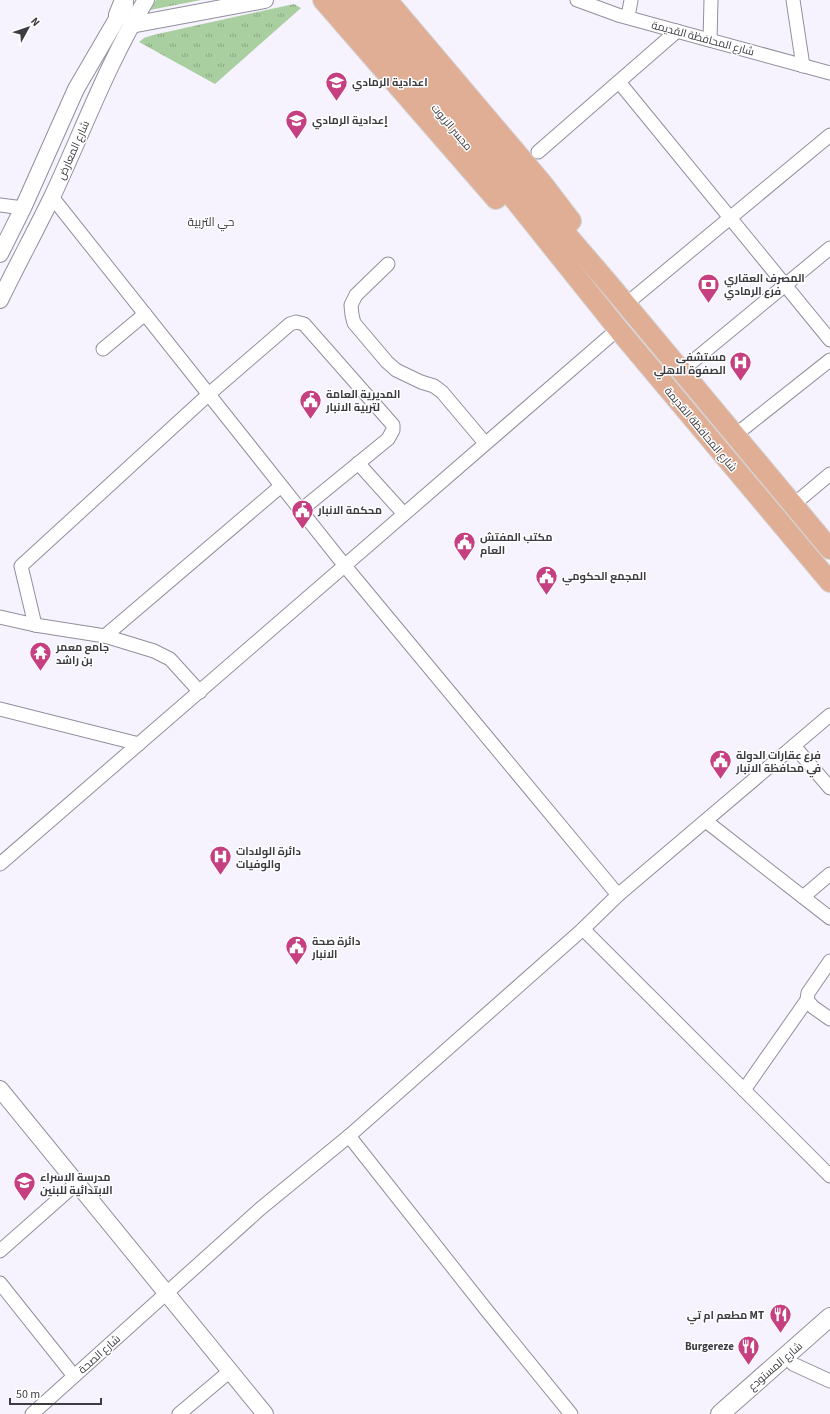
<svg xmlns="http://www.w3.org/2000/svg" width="830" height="1414" font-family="'Source Sans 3',Cairo,sans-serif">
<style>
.grass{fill:url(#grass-tufts)}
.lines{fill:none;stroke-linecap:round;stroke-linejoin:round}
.minor-casing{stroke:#928f9c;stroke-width:15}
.tertiary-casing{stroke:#928f9c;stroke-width:18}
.secondary-casing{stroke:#928f9c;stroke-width:20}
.primary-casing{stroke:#d4d4d5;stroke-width:22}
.minor{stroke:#fff;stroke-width:13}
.tertiary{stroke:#fff;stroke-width:16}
.secondary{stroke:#fff;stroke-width:18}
.primary{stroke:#e0ae95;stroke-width:20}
.labels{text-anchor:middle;stroke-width:3;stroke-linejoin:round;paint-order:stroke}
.street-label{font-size:11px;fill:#3d3c42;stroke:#fff}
.poi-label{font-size:11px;font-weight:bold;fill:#3d3c42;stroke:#fff;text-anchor:start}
.neighbourhood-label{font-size:12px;fill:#3d3c42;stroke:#fff}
</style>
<defs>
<pattern id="grass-tufts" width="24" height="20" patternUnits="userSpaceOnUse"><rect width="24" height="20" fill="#a9cea0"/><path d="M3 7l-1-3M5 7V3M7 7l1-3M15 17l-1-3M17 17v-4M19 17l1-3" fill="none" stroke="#8ba884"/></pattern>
</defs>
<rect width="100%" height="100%" fill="#f6f3ff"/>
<g class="grass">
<path d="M156 0H201L150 10Z"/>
<path d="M294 4 301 8 215 84 139 42 144 38 153 35Z"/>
</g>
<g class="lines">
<defs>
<g id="minor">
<path d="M577 0 618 15 830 73"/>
<path d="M793 0 803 66"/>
<path d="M628 17 631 0"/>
<path d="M710 40 711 0"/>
<path d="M619 82 830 340"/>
<path d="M538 152 677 31"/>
<path d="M52 197 345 566 618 895"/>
<path d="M0 205 23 208"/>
<path d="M388 264 356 295 351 305 352 315 354 323 387 362 396 370 421 382 434 386 442 392 485 443"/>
<path d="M625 305 830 135"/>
<path d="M103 349 145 314"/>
<path d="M681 371 830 248"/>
<path d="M734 436 830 360"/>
<path d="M358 463 404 514"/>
<path d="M793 505 830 474"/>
<path d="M0 617 35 625 105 636 154 651 170 659 200 692"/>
<path d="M35 625 21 566 209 394 290 324 296 322 304 324 393 425V430L388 439 301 510"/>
<path d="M105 636 281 486"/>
<path d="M0 709 139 744"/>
<path d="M794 746 830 788"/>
<path d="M707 822 830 918"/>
<path d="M0 864 618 329"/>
<path d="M803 897 830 874"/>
<path d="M583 929 830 1176"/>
<path d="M807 1000 813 1007 830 1019"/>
<path d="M744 1090 807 1000 808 993 830 961"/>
<path d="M349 1136 488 1312 571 1414"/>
<path d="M0 1251 77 1183"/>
<path d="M0 1283 74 1376"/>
<path d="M793 1364 830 1381"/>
<path d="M32 1414 260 1209 349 1136 583 929 618 895 830 715"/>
<path d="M179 1414 230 1371"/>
</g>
<g id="tertiary">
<path d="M131 25 265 0"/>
<path d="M0 254 23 208 76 89 125 5"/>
<path d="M0 300C17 265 35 232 52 197 83 131 108 62 146 0"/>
<path d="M0 1089 265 1414"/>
</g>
<g id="secondary">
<path d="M118 15 124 0"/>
<path d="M720 1414 830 1317"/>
</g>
<g id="primary">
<path d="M323 0 496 199"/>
<path d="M344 0 514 199 618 329 830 582"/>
<path d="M365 0 609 284 830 549"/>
<path d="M387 0 542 183 571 221"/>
</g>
</defs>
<use href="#minor" class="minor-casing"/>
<use href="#tertiary" class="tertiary-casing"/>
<use href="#secondary" class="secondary-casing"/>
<use href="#primary" class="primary-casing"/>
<use href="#minor" class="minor"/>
<use href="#tertiary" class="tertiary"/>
<use href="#secondary" class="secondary"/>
<use href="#primary" class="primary"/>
</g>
<defs>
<symbol id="university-pin" viewBox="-11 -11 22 30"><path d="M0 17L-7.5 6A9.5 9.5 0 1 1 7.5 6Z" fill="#c63f80" stroke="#fff"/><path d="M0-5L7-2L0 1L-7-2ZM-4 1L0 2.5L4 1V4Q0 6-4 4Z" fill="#fff"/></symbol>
<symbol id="school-pin" viewBox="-11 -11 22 30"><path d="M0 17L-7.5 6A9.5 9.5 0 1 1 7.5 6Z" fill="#c63f80" stroke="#fff"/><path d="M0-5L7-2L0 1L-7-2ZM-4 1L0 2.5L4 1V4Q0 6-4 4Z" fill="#fff"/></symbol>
<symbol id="bank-pin" viewBox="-11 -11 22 30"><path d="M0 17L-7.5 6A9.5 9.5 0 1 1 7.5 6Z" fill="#c63f80" stroke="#fff"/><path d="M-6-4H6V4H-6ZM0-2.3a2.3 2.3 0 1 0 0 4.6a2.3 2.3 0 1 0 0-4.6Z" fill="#fff"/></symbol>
<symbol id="hospital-pin" viewBox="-11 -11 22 30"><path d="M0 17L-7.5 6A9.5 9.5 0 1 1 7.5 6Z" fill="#c63f80" stroke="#fff"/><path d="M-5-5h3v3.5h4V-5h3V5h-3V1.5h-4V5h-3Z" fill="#fff"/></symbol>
<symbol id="civic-pin" viewBox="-11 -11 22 30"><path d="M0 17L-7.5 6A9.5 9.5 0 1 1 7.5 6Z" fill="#c63f80" stroke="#fff"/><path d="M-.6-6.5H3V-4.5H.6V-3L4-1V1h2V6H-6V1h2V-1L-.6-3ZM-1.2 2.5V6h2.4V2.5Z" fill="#fff"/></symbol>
<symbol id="temple-pin" viewBox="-11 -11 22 30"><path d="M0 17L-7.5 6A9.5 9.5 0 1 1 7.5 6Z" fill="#c63f80" stroke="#fff"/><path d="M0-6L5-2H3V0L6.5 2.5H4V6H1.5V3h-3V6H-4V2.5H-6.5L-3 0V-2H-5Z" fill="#fff"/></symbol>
<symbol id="restaurant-pin" viewBox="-11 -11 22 30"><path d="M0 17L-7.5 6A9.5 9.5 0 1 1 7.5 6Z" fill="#c63f80" stroke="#fff"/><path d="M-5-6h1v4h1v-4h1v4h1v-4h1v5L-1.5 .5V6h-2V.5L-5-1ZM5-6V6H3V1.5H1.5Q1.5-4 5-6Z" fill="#fff"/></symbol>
</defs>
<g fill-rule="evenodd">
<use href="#university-pin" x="324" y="70" width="25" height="34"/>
<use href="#school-pin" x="284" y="108" width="25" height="34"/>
<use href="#bank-pin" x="696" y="272" width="25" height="34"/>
<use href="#hospital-pin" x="728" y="350" width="25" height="34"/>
<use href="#civic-pin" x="298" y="388" width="25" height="34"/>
<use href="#civic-pin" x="290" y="498" width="25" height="34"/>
<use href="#civic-pin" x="452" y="530" width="25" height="34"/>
<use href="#civic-pin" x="534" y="564" width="25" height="34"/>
<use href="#temple-pin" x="28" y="640" width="25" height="34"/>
<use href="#civic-pin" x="708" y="748" width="25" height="34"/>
<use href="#hospital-pin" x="208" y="844" width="25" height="34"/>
<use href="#civic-pin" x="284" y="934" width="25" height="34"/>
<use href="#school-pin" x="12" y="1170" width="25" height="34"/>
<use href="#restaurant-pin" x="768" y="1302" width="25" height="34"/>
<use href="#restaurant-pin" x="736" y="1334" width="25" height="34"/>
</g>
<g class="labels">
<g class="street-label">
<text transform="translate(703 38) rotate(15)" y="4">شارع المحافظة القديمة</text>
<text transform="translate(452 127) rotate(50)" y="4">مجسر الزيوت</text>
<text transform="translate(73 150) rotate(-66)" y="4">شارع المعارض</text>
<text transform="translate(701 429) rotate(50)" y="4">شارع المحافظة القديمة</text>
<text transform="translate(99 1354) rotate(-42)" y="4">شارع الصحة</text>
<text transform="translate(775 1366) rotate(-41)" y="4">شارع المستودع</text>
</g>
<g class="poi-label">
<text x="352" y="86">اعدادية الرمادي</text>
<text x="312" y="124">إعدادية الرمادي</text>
<text x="724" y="282">المصرف العقاري<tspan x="724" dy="13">فرع الرمادي</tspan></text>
<text x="726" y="361" text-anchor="end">مستشفى<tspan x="726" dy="13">الصفوة الاهلي</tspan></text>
<text x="326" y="398">المديرية العامة<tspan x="326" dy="13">لتربية الانبار</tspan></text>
<text x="318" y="514">محكمة الانبار</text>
<text x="480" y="541">مكتب المفتش<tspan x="480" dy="13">العام</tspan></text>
<text x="562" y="580">المجمع الحكومي</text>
<text x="56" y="651">جامع معمر<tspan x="56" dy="13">بن راشد</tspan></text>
<text x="736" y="759">فرع عقارات الدولة<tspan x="736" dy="13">في محافظة الانبار</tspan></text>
<text x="236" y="855">دائرة الولادات<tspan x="236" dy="13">والوفيات</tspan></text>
<text x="312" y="945">دائرة صحة<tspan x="312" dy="13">الانبار</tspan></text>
<text x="40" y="1181">مدرسة الاسراء<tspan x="40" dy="13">الابتدائية للبنين</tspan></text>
<text x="764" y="1319" text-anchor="end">مطعم ام تي MT</text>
<text x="734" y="1350" text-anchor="end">Burgereze</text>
</g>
<g class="neighbourhood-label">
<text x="211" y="226">حي التربية</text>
</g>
</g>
<g transform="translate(28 28) rotate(50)" stroke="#ffffff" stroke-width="3" paint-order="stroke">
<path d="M0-3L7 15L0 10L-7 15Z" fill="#3d3c42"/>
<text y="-6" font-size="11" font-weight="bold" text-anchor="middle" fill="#3d3c42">N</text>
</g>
<path d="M10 1398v6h91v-6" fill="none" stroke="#3d3c42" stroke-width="2"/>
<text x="16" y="1398" font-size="12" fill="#3d3c42" stroke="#ffffff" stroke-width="3" paint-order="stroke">50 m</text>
</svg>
